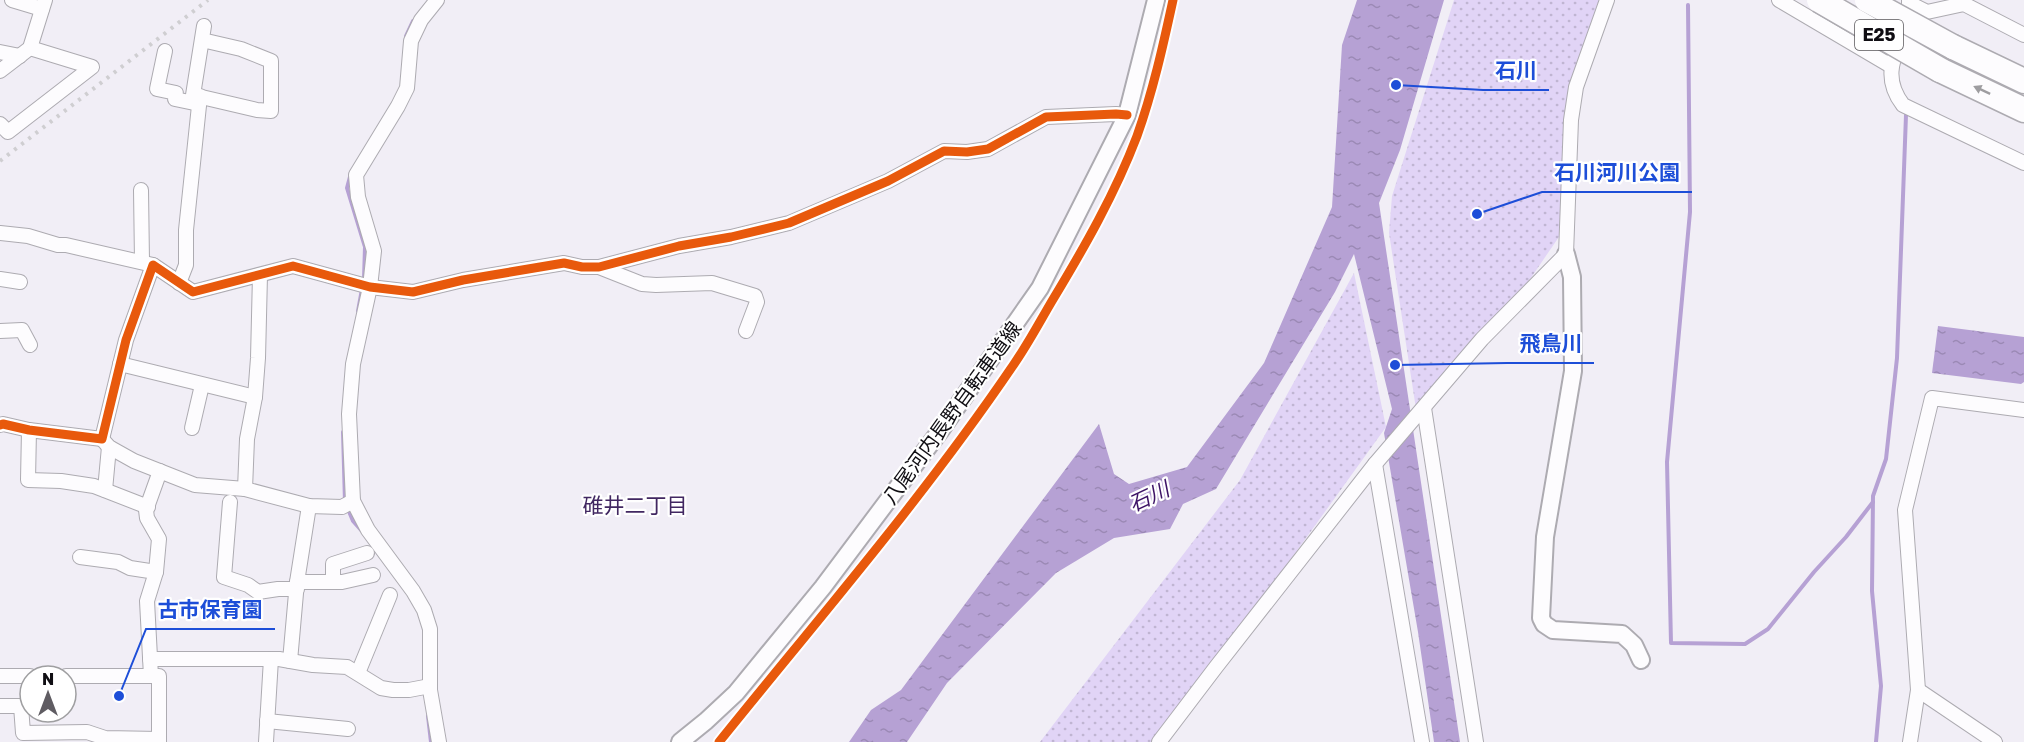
<svg xmlns="http://www.w3.org/2000/svg" width="2024" height="742" font-family="'Golos Text','Noto Sans JP',sans-serif">
<style>
.park{fill:url(#park-dots)}
.water{fill:url(#water-ripples)}
.lines{fill:none;stroke-linecap:round;stroke-linejoin:round}
.stream{stroke:#b6a1d4;stroke-width:4}
.minor-casing{stroke:#adabb1;stroke-width:16}
.tertiary-casing{stroke:#adabb1;stroke-width:20}
.motorway-casing{stroke:#adabb1;stroke-width:27}
.minor{stroke:#fdfcfe;stroke-width:14}
.tertiary{stroke:#fdfcfe;stroke-width:16}
.motorway{stroke:#fdfcfe;stroke-width:24}
.rail{stroke:#cfced1;stroke-width:4;stroke-dasharray:3 6;stroke-linecap:butt}
.motorway-bridge-casing{stroke:#adabb1;stroke-width:27;stroke-linecap:butt}
.motorway-bridge{stroke:#fdfcfe;stroke-width:24}
.cycleway-casing{stroke:#fff;stroke-width:13}
.cycleway{stroke:#e8590c;stroke-width:9}
.oneway{fill:#9e9da0}
.labels{text-anchor:middle;stroke-width:4.5;stroke-linejoin:round;paint-order:stroke}
.shield{fill:#fff;stroke:#58565a;stroke-width:1.5}
.shield-label{font-size:18px;font-weight:bold;fill:#100e13}
.street-label{font-size:20px;fill:#100e13;stroke:#fff}
.water-label{font-size:21px;font-style:italic;fill:#3d1366;stroke:#fff}
.neighbourhood-label{font-size:21px;fill:#412761;stroke:#fff}
.leader{fill:none;stroke:#1d4ed8;stroke-width:2}
.callout-dot{fill:#1d4ed8;stroke:#fff;stroke-width:2}
.callout-label{font-size:21px;text-anchor:middle;font-weight:bold;fill:#1d4ed8;stroke:#fff;stroke-width:4.5;stroke-linejoin:round;paint-order:stroke}
</style>
<defs>
<pattern id="park-dots" width="8" height="8" patternUnits="userSpaceOnUse" patternTransform="scale(1.5)"><rect width="8" height="8" fill="#e1d4f6"/><path d="M2 2h.1M6 6h.1" fill="none" stroke="#c0b5d2" stroke-width="1.8" stroke-linecap="round"/></pattern>
<pattern id="water-ripples" width="26" height="14" patternUnits="userSpaceOnUse" patternTransform="scale(1.5)"><rect width="26" height="14" fill="#b6a1d4"/><path d="M2 4q2-2 4 0t4 0M15 11q2-2 4 0t4 0" fill="none" stroke="#9b89b5"/></pattern>
</defs>
<rect width="100%" height="100%" fill="#f1eef6"/>
<g class="park">
<path d="M1454 0H1600L1582 48 1568 106 1563 231 1526 285 1416 409 1389 233 1392 196Z"/>
<path d="M1354 273 1386 427 1159 742H1040L1240 480Z"/>
</g>
<g class="water">
<path d="M1357 0H1444L1400 150 1379 203 1460 742H1434L1418 632 1384 433 1392 409 1354 254 1335 292 1216 489 1183 504 1170 529 1114 538 1056 573 947 683 907 742H849L871 710 901 690 1099 424 1114 474 1129 484 1187 467 1264 363 1332 207 1342 45Z"/>
<path d="M1938 326 2024 337V382L2021 384 1932 373Z"/>
</g>
<g class="lines">
<g class="stream">
<path d="M1688 5 1690 212 1667 462 1671 643 1745 644 1768 629 1814 572 1846 537 1873 502"/>
<path d="M406 36 413 21"/>
<path d="M351 173 347 188 365 247 364 279"/>
<path d="M358 311 362 289"/>
<path d="M343 432 345 502"/>
<path d="M348 509 353 521 361 530"/>
<path d="M428 716 431 742"/>
<path d="M1876 742 1881 686 1872 591 1873 496 1886 459 1897 358 1906 115"/>
</g>
<defs>
<g id="minor">
<path d="M12 0 42 9"/>
<path d="M437 0 421 20 411 41 407 88 398 106 356 175 358 197 374 251 370 287 353 364 349 414 353 501 368 530 413 591 424 610 430 629V690L439 742"/>
<path d="M1779 0 1891 66"/>
<path d="M1909 0C1911 39 1873 66 1903 105L2024 163"/>
<path d="M1909 3 1927 12 1964 4 2024 35"/>
<path d="M202 40 241 49 271 61V111L257 110 193 95 204 26"/>
<path d="M165 51 157 89 176 93 175 99 199 104"/>
<path d="M0 52 20 56"/>
<path d="M0 71 30 48 45 0"/>
<path d="M0 124 8 132 92 67 30 48"/>
<path d="M141 190 142 261"/>
<path d="M0 233 28 236 58 245H66L153 265"/>
<path d="M599 267 642 284 656 285 712 283 755 296 757 302 746 331"/>
<path d="M0 279 20 282"/>
<path d="M179 283 186 265V230L200 96"/>
<path d="M0 331 22 330 30 345"/>
<path d="M120 364 255 397"/>
<path d="M1424 408 1476 742"/>
<path d="M0 425 3 424 29 430 102 439 126 340 153 265 193 292 293 266 370 287 413 292 463 280 564 263 582 267H599L679 246 731 237 789 223 888 181 944 151 967 152 988 149 1046 117 1116 114 1127 115"/>
<path d="M192 428 202 385"/>
<path d="M29 430 28 480 61 481 94 486 148 507"/>
<path d="M102 439 109 447 134 461 195 485 245 489 309 506 342 507 353 501"/>
<path d="M1375 464 1422 742"/>
<path d="M245 489 247 439 255 397 258 358 260 275"/>
<path d="M105 490 109 447"/>
<path d="M230 502 224 577 248 585 258 592 278 589H297"/>
<path d="M80 557 118 562 130 568 156 572"/>
<path d="M297 582H342L373 575"/>
<path d="M333 582V564L367 553"/>
<path d="M150 659H279L313 665 347 667 381 688 393 690H409L430 686"/>
<path d="M290 661 297 582 309 506"/>
<path d="M358 673 390 595"/>
<path d="M0 676H30"/>
<path d="M66 676H159V742"/>
<path d="M151 676 147 601 156 572 159 539 147 518 146 510 160 471"/>
<path d="M1918 690 1995 742"/>
<path d="M0 706H21L23 733 87 732 105 738 159 739"/>
<path d="M267 721 348 729"/>
<path d="M266 742 271 659"/>
<path d="M1159 742 1216 667 1375 464 1482 339 1566 254 1571 120 1576 87 1607 0"/>
<path d="M1910 742 1918 690 1905 510 1932 398 2024 410"/>
</g>
<g id="tertiary">
<path d="M1566 254 1572 277 1573 371 1545 537 1541 618 1544 624 1553 630 1622 634 1634 645 1641 660"/>
<path d="M680 742 706 721 736 693 823 587 940 431 1040 288 1127 115 1156 0"/>
</g>
<g id="motorway">
<path d="M1953 47 2024 81"/>
<path d="M1940 70 2024 110"/>
</g>
</defs>
<use href="#minor" class="minor-casing"/>
<use href="#tertiary" class="tertiary-casing"/>
<use href="#motorway" class="motorway-casing"/>
<use href="#minor" class="minor"/>
<use href="#tertiary" class="tertiary"/>
<use href="#motorway" class="motorway"/>
<path class="rail" d="M0 161 208 0"/>
<defs>
<g id="motorway-bridge">
<path d="M1819 0 1940 70"/>
<path d="M1867 0 1953 47"/>
</g>
</defs>
<use href="#motorway-bridge" class="motorway-bridge-casing"/>
<use href="#motorway-bridge" class="motorway-bridge"/>
<defs>
<g id="cycleway">
<path d="M0 425 3 424 29 430 102 439 126 340 153 265 193 292 293 266 370 287 413 292 463 280 564 263 582 267H599L679 246 731 237 789 223 888 181 944 151 967 152 988 149 1046 117 1116 114 1127 115"/>
<path d="M719 742C818 619 923 498 1012 367 1027 346 1039 323 1052 301 1084 248 1115 194 1137 136 1153 91 1163 46 1173 0"/>
</g>
</defs>
<use href="#cycleway" class="cycleway-casing"/>
<use href="#cycleway" class="cycleway"/>
</g>
<defs><path id="oneway-solid" d="M-6-.8H1V-3.2L6.5 0L1 3.2V.8H-6Z" transform="scale(1.5)"/></defs>
<use class="oneway" href="#oneway-solid" transform="translate(1982 90) rotate(-155)"/>
<g class="labels">
<rect class="shield" x="1855" y="20" width="48" height="30" rx="4.5"/>
<g class="shield-label">
<text x="1879" y="41">E25</text>
</g>
<g class="street-label">
<text transform="translate(952 413) rotate(-54)" y="7">八尾河内長野自転車道線</text>
</g>
<g class="water-label">
<text transform="translate(1149 497) rotate(-25)" y="7">石川</text>
</g>
<g class="neighbourhood-label">
<text x="635" y="513">碓井二丁目</text>
</g>
</g>
<path class="leader" d="M1396 85L1483 90H1549M1477 214L1542 192H1692M1395 365L1507 363H1594M119 696L146 629H275"/>
<g class="callout-dot">
<circle cx="1396" cy="85" r="6"/>
<circle cx="1477" cy="214" r="6"/>
<circle cx="1395" cy="365" r="6"/>
<circle cx="119" cy="696" r="6"/>
</g>
<g class="callout-label">
<text x="1516" y="78">石川</text>
<text x="1617" y="180">石川河川公園</text>
<text x="1551" y="351">飛鳥川</text>
<text x="210" y="617">古市保育園</text>
</g>
<g transform="translate(48 694)"><circle r="28" fill="#ffffff" stroke="#9f9fa1" stroke-width="1.5"/>
<path d="M0-4.5L10 22L0 15L-10 22Z" fill="#5f5c62"/>
<text y="-9" font-size="16" font-weight="bold" text-anchor="middle" fill="#100e13">N</text>
</g>
</svg>
